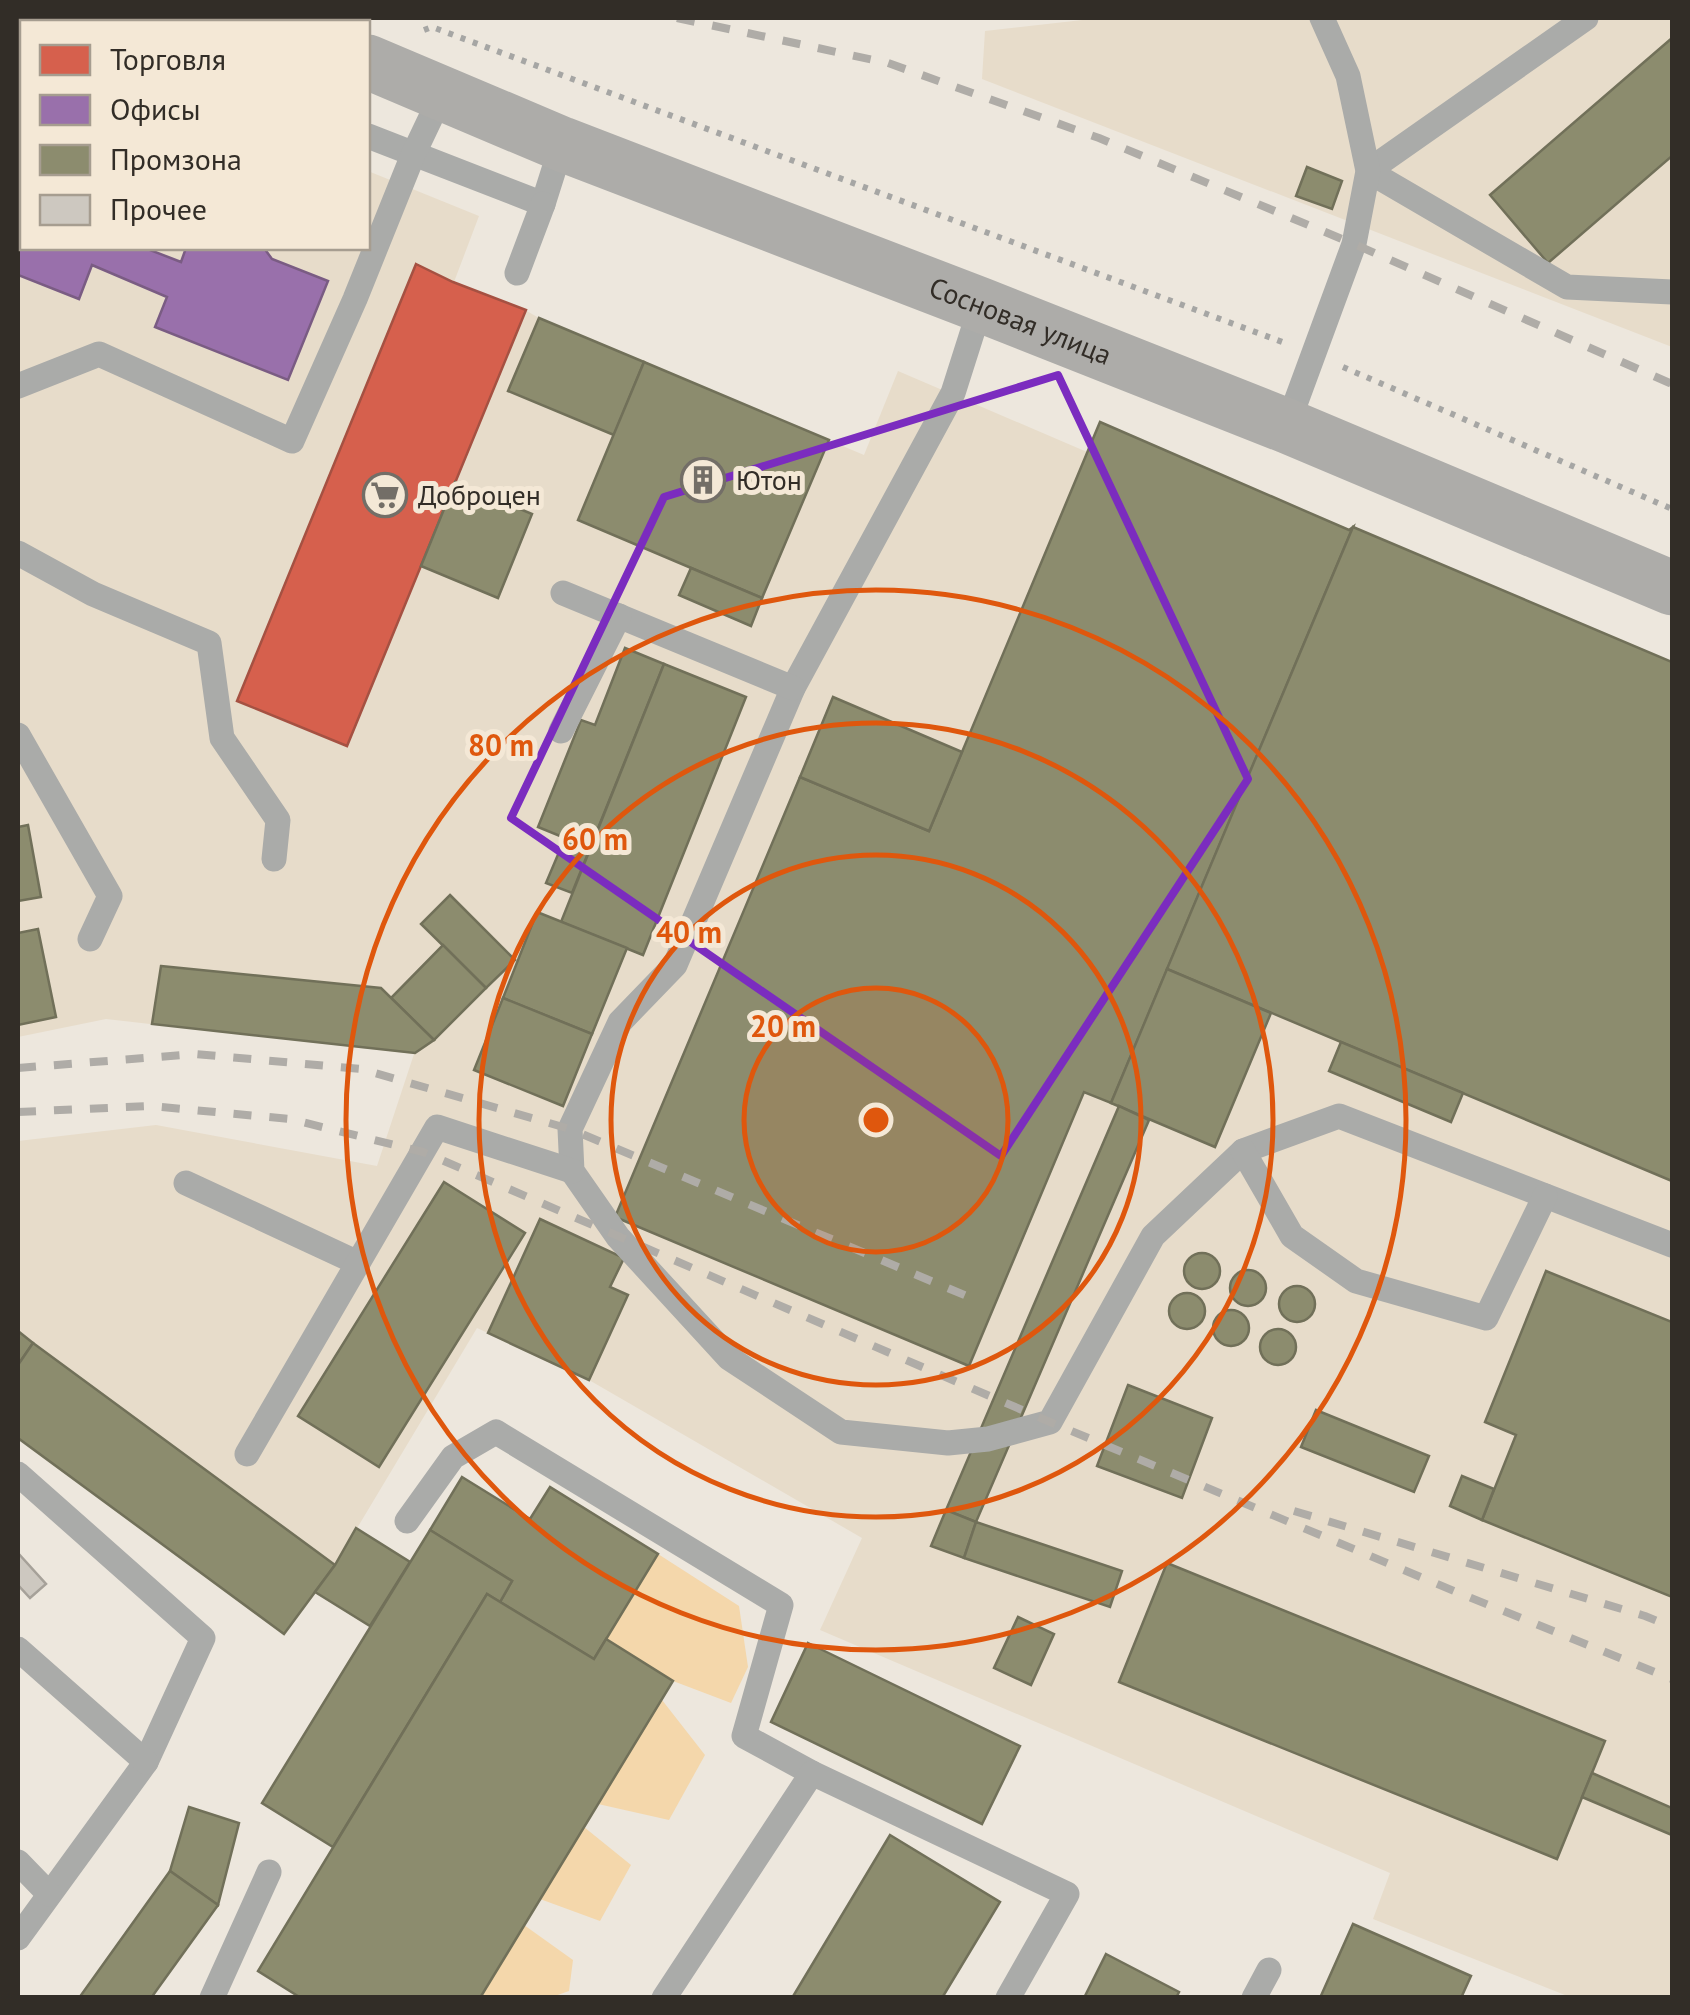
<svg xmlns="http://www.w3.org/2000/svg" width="1690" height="2015" font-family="'PT Sans',sans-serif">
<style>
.built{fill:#e7dcca}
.green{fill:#f4d7ab}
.shops{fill:#d6604d;stroke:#a55142;stroke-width:2.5}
.offices{fill:#9970ab;stroke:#7a5c83;stroke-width:2.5}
.industry{fill:#8c8c6e;stroke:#717059;stroke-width:2.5}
.building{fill:#cdc8c0;stroke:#a6a199;stroke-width:2.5}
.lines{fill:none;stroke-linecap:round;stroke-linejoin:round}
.path{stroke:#a6a6a4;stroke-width:6;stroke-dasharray:5 8;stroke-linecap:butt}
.lane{stroke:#aaaba9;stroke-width:25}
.primary{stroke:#adaca9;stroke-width:55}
.rail{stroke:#afaca7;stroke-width:8;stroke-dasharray:18 18;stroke-linecap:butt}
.marked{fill:none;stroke:#7b2cbf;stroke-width:8;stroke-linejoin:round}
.ring{fill:none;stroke:#df570d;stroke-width:5}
.labels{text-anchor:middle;stroke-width:10;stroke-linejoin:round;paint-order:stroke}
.street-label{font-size:28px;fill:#322d27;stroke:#f4e8d6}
.poi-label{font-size:28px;fill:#322d27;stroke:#f4e8d6;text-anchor:start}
.centre{fill:#df570d;stroke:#f4e8d6;stroke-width:5}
.ring-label{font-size:30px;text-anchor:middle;font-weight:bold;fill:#df570d;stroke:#f4e8d6;stroke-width:10;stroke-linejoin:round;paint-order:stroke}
</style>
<rect width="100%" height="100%" fill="#ede7dd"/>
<g class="built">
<path d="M1100 18H1672V347L982 79 985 31Z"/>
<path d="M18 124H22V248H368V171L479 216 454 282 525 310 539 318 864 455 898 371 1087 452 1100 422 1349 530 1353 527 1672 662V1997H1570L1373 1919 1390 1873 820 1630 862 1538 589 1380 477 1328 335 1565 284 1634 18 1438V1141L156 1125 377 1166 414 1054 106 1019 18 1037Z"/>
</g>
<g class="green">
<path d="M658 1554 739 1606 748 1667 731 1703 673 1681 606 1639Z"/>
<path d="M662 1700 705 1755 669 1820 598 1804Z"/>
<path d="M584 1827 631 1865 600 1921 540 1899Z"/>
<path d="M524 1925 573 1960 569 1991 552 1997 480 1998Z"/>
</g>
<path class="shops" d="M416 264 453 282 526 310 347 746 237 701Z"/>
<path class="offices" d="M18 158 22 160V248H145L181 262 186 248H264L272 259 328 281 288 380 155 327 167 297 92 265 79 299 18 275Z"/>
<g class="industry">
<path d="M1672 38V156L1548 263 1490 195Z"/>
<path d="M1307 167 1342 181 1332 209 1296 196Z"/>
<path d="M539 318 644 362 614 435 508 391Z"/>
<path d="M644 362 829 440 762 598 578 520Z"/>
<path d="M1100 422 1349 530 1353 527 1111 1103 1084 1092 969 1366 615 1217 800 777 929 831Z"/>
<path d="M455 482 532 514 498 598 421 566Z"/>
<path d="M1353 527 1672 662V1181L1167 969Z"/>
<path d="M691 568 762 598 751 626 679 595Z"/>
<path d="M625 648 664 664 572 893 546 883 565 838 538 827 581 720 595 725Z"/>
<path d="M664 664 746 697 643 955 561 922Z"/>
<path d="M833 697 962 752 929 831 800 777Z"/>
<path d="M28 825 41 897 18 901V827Z"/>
<path d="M450 895 515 960 486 988 421 924Z"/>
<path d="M537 912 627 948 592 1034 503 998Z"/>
<path d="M38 929 56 1017 18 1025V933Z"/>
<path d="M443 945 486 988 434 1040 391 998Z"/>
<path d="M161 966 381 988 434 1040 415 1053 152 1024Z"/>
<path d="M1167 969 1271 1013 1215 1147 1111 1103Z"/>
<path d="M503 998 592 1034 563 1106 474 1070Z"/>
<path d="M1341 1042 1463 1093 1451 1122 1329 1071Z"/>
<path d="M1119 1106 1149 1120 976 1522 946 1510Z"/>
<path d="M444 1182 525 1233 379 1467 298 1416Z"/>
<path d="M540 1219 624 1258 610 1287 628 1295 589 1380 488 1333Z"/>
<circle cx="1202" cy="1271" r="18"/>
<circle cx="1248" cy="1288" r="18"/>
<path d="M1546 1271 1672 1322V1597L1482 1520 1516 1435 1485 1422Z"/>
<circle cx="1297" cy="1304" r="18"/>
<circle cx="1187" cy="1311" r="18"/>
<circle cx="1231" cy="1328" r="18"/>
<circle cx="1278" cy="1347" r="18"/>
<path d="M18 1331 33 1343 18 1365Z"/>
<path d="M33 1343 335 1565 284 1634 18 1438V1365Z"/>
<path d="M1128 1385 1212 1418 1182 1498 1097 1466Z"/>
<path d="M1316 1410 1429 1456 1414 1492 1301 1447Z"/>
<path d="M1462 1476 1494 1489 1482 1520 1450 1506Z"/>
<path d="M462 1477 530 1519 550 1487 658 1554 594 1659 500 1602 512 1581 430 1530Z"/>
<path d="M946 1510 976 1522 964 1558 931 1546Z"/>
<path d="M976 1522 1122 1571 1110 1607 964 1558Z"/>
<path d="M356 1528 410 1562 370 1626 315 1592 335 1565Z"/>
<path d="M430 1530 512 1581 500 1602 487 1594 333 1847 262 1803Z"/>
<path d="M1167 1563 1605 1741 1557 1859 1119 1682Z"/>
<path d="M487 1594 594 1659 606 1639 673 1681 480 1998H301L258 1971Z"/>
<path d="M1018 1617 1054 1634 1031 1685 994 1668Z"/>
<path d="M808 1643 1020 1746 982 1824 771 1722Z"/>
<path d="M1592 1773 1672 1808V1835L1582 1797Z"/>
<path d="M189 1807 239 1823 218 1905 170 1871Z"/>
<path d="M890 1835 1000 1902 942 1998H792Z"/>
<path d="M170 1871 218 1905 151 1998H79Z"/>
<path d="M1353 1924 1471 1976 1461 1998H1320Z"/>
<path d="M1106 1954 1179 1992 1176 1998H1084Z"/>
</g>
<path class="building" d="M18 1553 46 1584 30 1598 18 1585Z"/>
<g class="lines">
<g class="path">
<path d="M39 18 40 22"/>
<path d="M424 30 432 27 1285 343"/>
<path d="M1343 367 1672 509"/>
</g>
<g class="lane">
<path d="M1586 18 1368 171 1567 287 1672 292"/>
<path d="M18 63 22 62"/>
<path d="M368 136 543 204 562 144"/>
<path d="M517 273 543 204"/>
<path d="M981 305 953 393 793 688 675 965 620 1022 570 1129 572 1171 618 1237 729 1358 841 1432 948 1443 988 1439 1050 1422 1153 1236 1243 1151 1339 1116 1672 1245"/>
<path d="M18 386 99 354 292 441 355 299 413 155 442 94"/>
<path d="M1287 426 1354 244 1368 171 1348 76 1322 18"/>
<path d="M18 553 93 594 209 643 222 738 278 820 274 859"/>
<path d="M563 593 793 688"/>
<path d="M561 731 619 616"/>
<path d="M18 735 110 896 90 939"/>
<path d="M1243 1151 1292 1236 1356 1281 1486 1318 1545 1196"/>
<path d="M186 1183 358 1263"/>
<path d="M247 1454 437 1127 572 1171"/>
<path d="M18 1474 203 1638 146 1762 18 1938"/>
<path d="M407 1521 453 1457 496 1432 781 1605 744 1736 812 1773"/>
<path d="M18 1649 146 1762"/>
<path d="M18 1862 49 1894"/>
<path d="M212 1998 269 1872"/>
<path d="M664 1998 812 1773 1067 1894 1008 1998"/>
<path d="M1254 1998 1269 1970"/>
</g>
<g class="primary">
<path d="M259 18 271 22"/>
<path id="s1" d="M368 62 562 144 981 305 1287 426 1672 588"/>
</g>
<g class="rail">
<path d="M677 18 888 63 1099 138 1354 244 1672 384"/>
<path d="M18 1068 195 1054 361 1069 570 1129 981 1302"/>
<path d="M18 1112 150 1106 290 1119 423 1152 1050 1422 1454 1591 1672 1679"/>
<path d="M1294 1511 1645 1616 1672 1627"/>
</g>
</g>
<path class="marked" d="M1058 375 1248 779 1001 1156 511 818 664 497Z"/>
<circle cx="876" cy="1120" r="132" fill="#df570d" fill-opacity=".12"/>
<g class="ring">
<circle cx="876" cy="1120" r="132"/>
<circle cx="876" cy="1120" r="265"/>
<circle cx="876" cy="1120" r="397"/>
<circle cx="876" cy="1120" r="530"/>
</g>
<defs>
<symbol id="building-ring" viewBox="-11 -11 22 22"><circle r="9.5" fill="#f4e8d6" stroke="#736e67" stroke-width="1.5"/><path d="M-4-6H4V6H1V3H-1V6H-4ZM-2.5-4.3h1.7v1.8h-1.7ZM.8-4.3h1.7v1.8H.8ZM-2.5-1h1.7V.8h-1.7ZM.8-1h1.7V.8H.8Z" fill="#736e67"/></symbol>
<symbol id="supermarket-ring" viewBox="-11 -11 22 22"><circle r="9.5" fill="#f4e8d6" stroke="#736e67" stroke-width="1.5"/><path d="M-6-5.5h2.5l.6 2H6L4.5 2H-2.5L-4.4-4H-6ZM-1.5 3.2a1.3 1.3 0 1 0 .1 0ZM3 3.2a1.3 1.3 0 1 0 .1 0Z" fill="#736e67"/></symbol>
</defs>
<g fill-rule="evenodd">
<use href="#building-ring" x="678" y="455" width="50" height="50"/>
<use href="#supermarket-ring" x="360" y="470" width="50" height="50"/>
</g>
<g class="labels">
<g class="street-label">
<text dy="10" stroke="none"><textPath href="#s1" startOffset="702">Сосновая улица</textPath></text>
</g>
<g class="poi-label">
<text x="736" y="490">Ютон</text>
<text x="418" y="505">Доброцен</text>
</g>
</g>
<circle cx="876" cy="1120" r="15" class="centre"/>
<g class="ring-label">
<text x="501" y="756">80 m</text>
<text x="595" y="850">60 m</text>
<text x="689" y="943">40 m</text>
<text x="783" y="1037">20 m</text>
</g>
<rect width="1690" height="2015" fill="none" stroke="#322d27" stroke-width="40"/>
<rect x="20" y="20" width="350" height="230" fill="#f4e8d6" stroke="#a69d90" stroke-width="2.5"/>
<rect x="40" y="45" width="50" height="30" fill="#d6604d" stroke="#a69d90" stroke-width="2.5"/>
<text x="110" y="70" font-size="30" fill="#322d27">Торговля</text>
<rect x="40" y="95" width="50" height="30" fill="#9970ab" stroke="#a69d90" stroke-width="2.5"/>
<text x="110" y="120" font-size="30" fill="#322d27">Офисы</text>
<rect x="40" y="145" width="50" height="30" fill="#8c8c6e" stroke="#a69d90" stroke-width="2.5"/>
<text x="110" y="170" font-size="30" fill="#322d27">Промзона</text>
<rect x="40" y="195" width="50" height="30" fill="#cdc8c0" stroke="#a69d90" stroke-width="2.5"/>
<text x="110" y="220" font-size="30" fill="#322d27">Прочее</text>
</svg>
